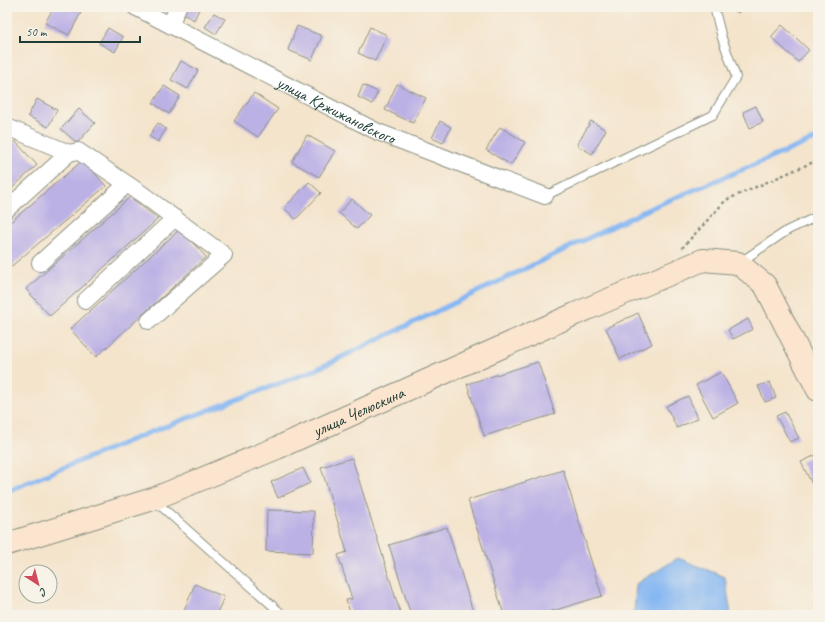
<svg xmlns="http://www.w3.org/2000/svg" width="825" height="622" font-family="Caveat,sans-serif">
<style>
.water{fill:#86b7f2;stroke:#527a93}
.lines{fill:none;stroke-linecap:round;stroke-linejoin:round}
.stream{stroke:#86b7f2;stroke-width:5}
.building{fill:#bcb1e5}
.lane-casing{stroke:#8a9080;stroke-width:10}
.street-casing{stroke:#8a9080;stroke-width:18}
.secondary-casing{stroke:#8a9080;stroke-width:24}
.path{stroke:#8a9080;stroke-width:2.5;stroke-dasharray:3 3;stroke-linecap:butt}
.lane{stroke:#fff;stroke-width:8}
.street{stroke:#fff;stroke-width:16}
.secondary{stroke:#fbe5cf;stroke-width:22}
.labels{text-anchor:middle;stroke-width:3.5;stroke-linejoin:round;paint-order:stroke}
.street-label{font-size:17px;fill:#1f3d34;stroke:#f7f3e8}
</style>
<rect width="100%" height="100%" fill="#f7f3e8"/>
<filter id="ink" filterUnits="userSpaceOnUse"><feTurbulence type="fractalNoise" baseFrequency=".025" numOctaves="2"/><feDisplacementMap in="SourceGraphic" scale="8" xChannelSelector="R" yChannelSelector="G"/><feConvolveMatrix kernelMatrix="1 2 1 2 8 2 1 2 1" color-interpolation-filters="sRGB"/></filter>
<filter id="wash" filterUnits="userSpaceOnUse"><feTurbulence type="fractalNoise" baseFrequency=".012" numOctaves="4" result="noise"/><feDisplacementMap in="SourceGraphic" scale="16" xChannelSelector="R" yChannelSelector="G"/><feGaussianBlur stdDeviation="0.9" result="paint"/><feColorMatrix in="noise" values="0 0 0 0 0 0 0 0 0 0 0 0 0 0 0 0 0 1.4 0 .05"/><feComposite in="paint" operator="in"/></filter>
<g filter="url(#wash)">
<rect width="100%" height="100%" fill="#f4e4cc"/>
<path class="water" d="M678 558 725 577 731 615H634L636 584Z"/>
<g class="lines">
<path class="stream" d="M7 491 148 433 315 370 653 207 818 138"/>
</g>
<g id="blocks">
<g class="building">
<path d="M54 7H79L83 9 69 35 45 23Z"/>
<path d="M186 7H200L194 20 183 14Z"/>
<path d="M730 7H743L738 13Z"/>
<path d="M214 13 225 19 216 34 205 27Z"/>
<path d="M782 25 809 50 798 62 771 37Z"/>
<path d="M297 26 322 36 312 60 288 50Z"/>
<path d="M370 27 387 35 375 61 358 53Z"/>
<path d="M108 28 123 37 115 52 99 43Z"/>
<path d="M181 61 198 70 188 89 171 80Z"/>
<path d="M397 84 426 98 413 123 385 110Z"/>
<path d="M363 85 378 92 372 104 358 97Z"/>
<path d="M164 86 180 96 169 114 153 103Z"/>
<path d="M254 93 278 109 258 137 234 121Z"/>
<path d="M37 99 57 110 48 127 28 116Z"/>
<path d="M756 106 763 122 750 128 743 112Z"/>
<path d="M79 109 95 123 77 143 61 129Z"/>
<path d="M440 121 451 127 443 143 432 138Z"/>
<path d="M591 121 606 130 592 154 577 145Z"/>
<path d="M158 123 166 129 158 142 149 136Z"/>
<path d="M500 127 525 142 511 165 486 150Z"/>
<path d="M307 135 335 151 319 177 292 162Z"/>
<path d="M15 141 37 165 7 193V148Z"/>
<path d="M83 160 106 186 7 270V225Z"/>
<path d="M309 182 321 193 296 219 284 208Z"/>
<path d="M130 197 158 219 50 316 26 289Z"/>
<path d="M352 199 370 215 357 229 339 213Z"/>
<path d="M180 229 206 257 96 357 70 329Z"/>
<path d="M638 313 652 344 620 359 606 328Z"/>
<path d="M748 319 753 329 733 339 728 330Z"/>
<path d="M538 362 555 414 484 436 467 384Z"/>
<path d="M721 372 738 403 713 417 696 385Z"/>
<path d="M770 382 776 398 765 402 758 386Z"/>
<path d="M688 396 698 418 677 428 666 406Z"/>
<path d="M785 412 799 438 790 442 776 416Z"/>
<path d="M818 454V486L814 488 801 462Z"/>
<path d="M352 458 392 586 401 615H351L346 600 352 599 338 555 347 552 321 467Z"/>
<path d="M303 468 310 483 278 498 271 482Z"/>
<path d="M563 470 602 596 539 615H504L468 500Z"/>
<path d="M267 510 314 511 313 553 266 551Z"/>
<path d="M447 527 474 615H411L389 545Z"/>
<path d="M195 584 224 597 216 615H182Z"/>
</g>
</g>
</g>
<g filter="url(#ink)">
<use href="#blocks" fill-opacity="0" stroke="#8a9080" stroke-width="1"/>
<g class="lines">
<defs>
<g id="lane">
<path d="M545 196 713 115 736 77 722 38 714 7"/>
<path d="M739 263 788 230 818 216"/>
<path d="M154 500 283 615"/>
</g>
<g id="street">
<path id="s1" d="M135 7 378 132 545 196"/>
<path d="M170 25 178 7"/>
<path d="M7 127 69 153 78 151 142 194 224 255 149 321"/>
<path d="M7 209 69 153"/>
<path d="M40 263 127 184"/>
<path d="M85 301 175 218"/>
</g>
<g id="secondary">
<path id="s2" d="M7 544 153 499 277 448 575 314 703 260 738 263 765 285 818 390"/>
</g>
</defs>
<use href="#lane" class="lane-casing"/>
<use href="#street" class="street-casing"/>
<use href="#secondary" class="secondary-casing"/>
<path class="path" d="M682 248 726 200 818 160"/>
<use href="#lane" class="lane"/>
<use href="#street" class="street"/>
<use href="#secondary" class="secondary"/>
</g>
</g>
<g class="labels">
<g class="street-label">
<text dy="6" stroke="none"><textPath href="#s1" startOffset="226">улица Кржижановского</textPath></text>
<text dy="6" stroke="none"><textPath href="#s2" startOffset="376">улица Челюскина</textPath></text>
</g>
</g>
<rect width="825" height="622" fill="none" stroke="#f7f3e8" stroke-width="24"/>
<g transform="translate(38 584) rotate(144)"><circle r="19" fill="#f7f3e8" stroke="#a1aaa0"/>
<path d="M0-3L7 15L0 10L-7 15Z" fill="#d1495b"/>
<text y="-6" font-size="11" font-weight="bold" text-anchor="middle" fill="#1f3d34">С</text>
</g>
<path d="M20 36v6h120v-6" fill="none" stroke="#1f3d34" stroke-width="2"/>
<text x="26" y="36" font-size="12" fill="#1f3d34" stroke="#f7f3e8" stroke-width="3" paint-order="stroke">50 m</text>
</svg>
